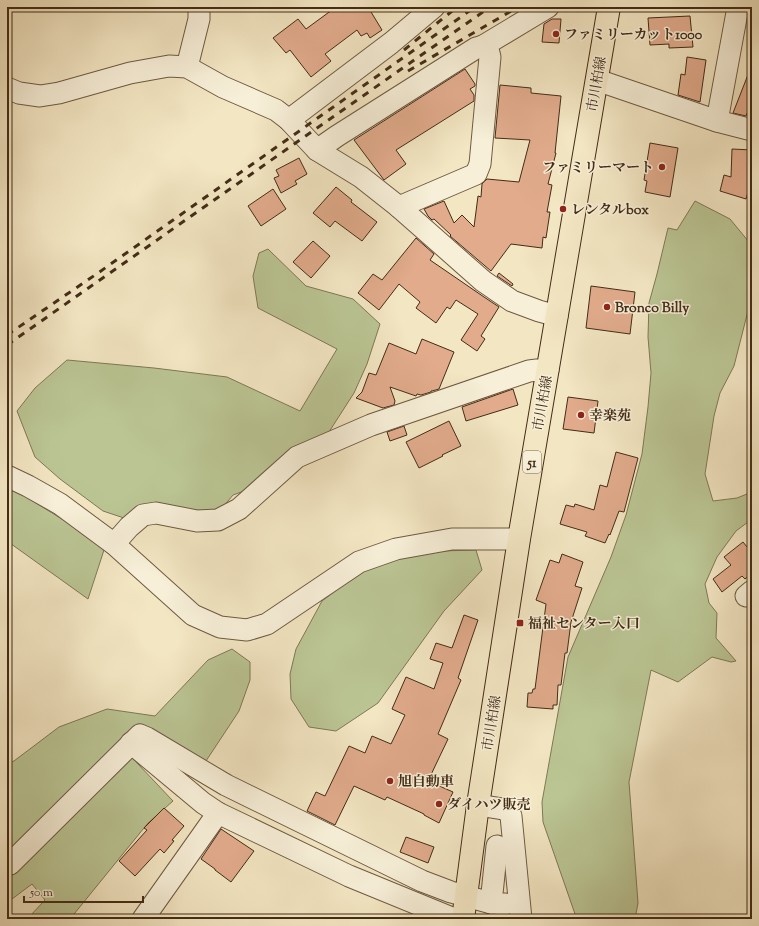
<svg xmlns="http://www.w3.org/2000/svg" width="759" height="926" font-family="'Sorts Mill Goudy','Noto Serif JP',serif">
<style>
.green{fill:#bbc594;stroke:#7f7855}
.building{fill:#e1ab8c;stroke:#432c16}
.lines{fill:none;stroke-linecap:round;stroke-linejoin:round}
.minor-casing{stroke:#6f5a41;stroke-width:23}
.major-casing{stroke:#432c16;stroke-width:24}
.minor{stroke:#f7efd8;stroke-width:21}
.major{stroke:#f3e6c3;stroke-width:22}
.rail{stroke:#432c16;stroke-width:3;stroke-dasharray:7 7;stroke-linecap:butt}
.poi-dot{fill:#8f2418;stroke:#f7efd8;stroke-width:1.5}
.labels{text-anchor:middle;stroke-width:3;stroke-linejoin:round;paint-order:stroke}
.shield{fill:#f7efd8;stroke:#796650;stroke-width:1}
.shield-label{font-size:13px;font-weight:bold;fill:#432c16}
.poi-label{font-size:14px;font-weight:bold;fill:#432c16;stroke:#f7efd8;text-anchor:start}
.street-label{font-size:14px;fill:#432c16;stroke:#f7efd8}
</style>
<rect width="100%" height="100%" fill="#f3e6c3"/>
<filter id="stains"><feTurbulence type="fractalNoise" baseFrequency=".005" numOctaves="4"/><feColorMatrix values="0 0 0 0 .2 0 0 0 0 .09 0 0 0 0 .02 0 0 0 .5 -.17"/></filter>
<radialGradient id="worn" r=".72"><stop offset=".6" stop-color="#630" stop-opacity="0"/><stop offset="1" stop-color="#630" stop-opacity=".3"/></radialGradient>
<g class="green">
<path d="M695 201 730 219 749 242 752 252V295L734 366 720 393 714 416 705 474 713 501 737 498 752 492V519L736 531 717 557 705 584 709 603 717 613 716 638 736 661 731 662 712 657 678 682 651 670 629 782 638 903 635 919H581L575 914 543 822 542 802 568 657 611 557 626 515 642 454 648 407 651 373 648 337 649 303 657 274 668 228 677 230Z"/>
<path d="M268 249 306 286 353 299 380 324 367 364 354 393 327 435 244 491 233 495 218 513 124 518 103 511 60 479 35 457 17 411 35 388 67 360 154 368 227 377 300 411 337 349 258 308 253 276 259 253Z"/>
<path d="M7 485 65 521 104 550 88 599 7 541Z"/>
<path d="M476 550 482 570 444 611 378 703 336 731 309 727 291 699 290 674 296 649 322 601 363 570 396 557 440 551Z"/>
<path d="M232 649 250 662V680L239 711 204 764 120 745 173 801 148 823 70 919H7V916H30L45 900 32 884 12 899 7 890V764L14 761 59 727 107 709 155 716 208 660Z"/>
</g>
<g class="building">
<path d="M336 7H368L382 30 370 38 367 33 361 36 357 30 325 54 331 61 311 77 290 50 286 53 273 38 298 19 306 29Z"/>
<path d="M690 16 693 47 669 48V44L650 45 648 18Z"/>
<path d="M552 19H561L559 43 542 42 544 24Z"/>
<path d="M687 57 706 60 700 102 678 95 681 74 685 75Z"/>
<path d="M751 67H752V115L747 113 746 116 733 113Z"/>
<path d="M465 69 475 84V86L470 89 474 95V101L396 150 406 164 384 180 354 140Z"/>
<path d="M500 85 531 88V93L561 96 555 153H556L548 184 552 185 547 212H550L546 238 543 237 542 248 511 244 491 271 450 236 451 235 434 219 432 220 428 216 424 209 444 201 454 223 462 215 474 227 478 196 481 197 482 184 487 179 519 182 530 140 495 138Z"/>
<path d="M650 143 678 148 670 197 645 192 647 181 644 180Z"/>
<path d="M732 149 752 150V178L746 199 720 191 724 175 731 177Z"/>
<path d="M299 158 307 174 295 181 297 184 281 193 274 178 279 176 276 170Z"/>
<path d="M336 187 352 200 351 202 377 222 362 241 335 221 330 227 313 213Z"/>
<path d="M273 189 286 209 261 226 248 206Z"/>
<path d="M416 238 434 254 430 260 484 297 499 307 481 336 485 339 477 351 461 340 478 314 456 300 450 309 447 307 436 323 416 308 420 302 399 284 379 310 358 293 373 274 382 280Z"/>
<path d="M313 241 330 256 311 278 293 262Z"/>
<path d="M499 273 513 284 512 286 497 276Z"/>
<path d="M591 286 635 292 630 334 586 328Z"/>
<path d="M422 339 454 352 439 389 432 391H431V392L421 395 417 394 416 396 390 387 395 401 394 405 383 408 356 398 362 392 369 373 376 375 389 343 416 354Z"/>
<path d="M513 389 518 405 466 421 462 407Z"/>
<path d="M568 397 598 401 594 433 563 429Z"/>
<path d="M449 421 461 446 442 455 443 456 419 468 406 442Z"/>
<path d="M404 426 407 435 390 441 387 432Z"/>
<path d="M616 452 638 458 624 512 619 511 610 535 609 534 605 543 585 536 587 532 560 524 566 505 574 507 575 504 594 510 600 485 607 487Z"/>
<path d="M743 542 752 553V573L745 579 742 576 722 592 713 579 731 565 724 557Z"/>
<path d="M562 554 583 562 575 586 582 588 571 622 567 653H565L561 685H558L557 705H553V709L527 707 528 693H532L533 689H535L546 604 536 600 550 560 559 563Z"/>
<path d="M464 615 478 620 458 678 461 680 438 734 448 739 428 781 453 792 439 823 424 815V814L387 797 385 800 354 786 335 825 307 811 316 792 325 796 349 746 365 753 372 736 391 744 405 715 392 709 406 677 434 689 443 663 430 659 436 643 452 648Z"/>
<path d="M164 808 184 826 172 840 174 841 164 853 160 849 135 876 119 861 147 830 144 828Z"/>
<path d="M221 829 254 851 231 882 215 870V869L201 859Z"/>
<path d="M406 837 434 847 428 863 400 852Z"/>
</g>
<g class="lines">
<defs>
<g id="minor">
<path d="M483 46 548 7"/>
<path d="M187 67 199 19V7"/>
<path d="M597 80 717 121 752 130"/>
<path d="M7 88 19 93 40 96 59 93 130 73 169 66 187 67 223 87 276 110 289 120 317 150 361 177 399 207 483 281 512 301 539 311 557 316"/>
<path d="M289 120 391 43 434 7"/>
<path d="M717 121 738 7"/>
<path d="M317 150 337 136 476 48 483 46 488 49 490 57 480 164 476 174 399 207"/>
<path d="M7 476 28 486 60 504 114 544 193 615 220 627 247 630 267 624 359 562 396 549 452 539H519"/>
<path d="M114 544 129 527 143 515 156 513 197 521 218 520 239 509 297 457 371 425 529 371 537 370H548"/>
<path d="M746 596 752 591"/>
<path d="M131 743 203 803 218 813 349 876 454 919"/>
<path d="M478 805 503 809 508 811 511 816 521 919"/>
<path d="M497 846 491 903 505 904"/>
<path d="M10 864 140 735 147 738 226 785 422 881 451 892 491 903"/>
<path d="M143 919 218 813"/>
</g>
<path id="major" d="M463 919 478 805 519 539 609 7"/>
</defs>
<use href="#minor" class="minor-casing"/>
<use href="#major" class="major-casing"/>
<use href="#minor" class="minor"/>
<use href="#major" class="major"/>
<g class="rail">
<path d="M404 50 457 7"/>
<path d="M408 71 518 7"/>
<path d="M7 335 98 273 475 7"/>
<path d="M7 345 490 7"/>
</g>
</g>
<g class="poi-dot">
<circle cx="556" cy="34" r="4"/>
<circle cx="662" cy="167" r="4"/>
<circle cx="563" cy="209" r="4"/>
<circle cx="607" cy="307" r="4"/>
<circle cx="581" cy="415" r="4"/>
<rect x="516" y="619" width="8" height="8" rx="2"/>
<circle cx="390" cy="781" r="4"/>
<circle cx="439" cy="804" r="4"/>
</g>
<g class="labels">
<rect class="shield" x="523" y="451" width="18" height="22" rx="3"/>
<g class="shield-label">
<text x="532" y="467">51</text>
</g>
<g class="poi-label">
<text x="564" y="39">ファミリーカット1000</text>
<text x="654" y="172" text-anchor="end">ファミリーマート</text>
<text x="571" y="214">レンタルbox</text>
<text x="615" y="312">Bronco Billy</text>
<text x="589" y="420">幸楽苑</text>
<text x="528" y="628">福祉センター入口</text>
<text x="398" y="786">旭自動車</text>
<text x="447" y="809">ダイハツ販売</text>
</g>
<g class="street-label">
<text transform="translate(596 84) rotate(-80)" y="5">市川柏線</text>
<text transform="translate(542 403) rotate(-80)" y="5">市川柏線</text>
<text transform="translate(491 723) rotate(-81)" y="5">市川柏線</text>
</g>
</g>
<rect width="759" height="926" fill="none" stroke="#f3e6c3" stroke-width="24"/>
<rect x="8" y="8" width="743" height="910" fill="none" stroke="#432c16" stroke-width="2"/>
<rect x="12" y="12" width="735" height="902" fill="none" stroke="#432c16"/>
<path d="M24 896v6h119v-6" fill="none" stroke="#432c16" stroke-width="2"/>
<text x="30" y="896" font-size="12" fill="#432c16" stroke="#f7efd8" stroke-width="3" paint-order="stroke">50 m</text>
<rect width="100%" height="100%" filter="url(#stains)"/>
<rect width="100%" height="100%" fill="url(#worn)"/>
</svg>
